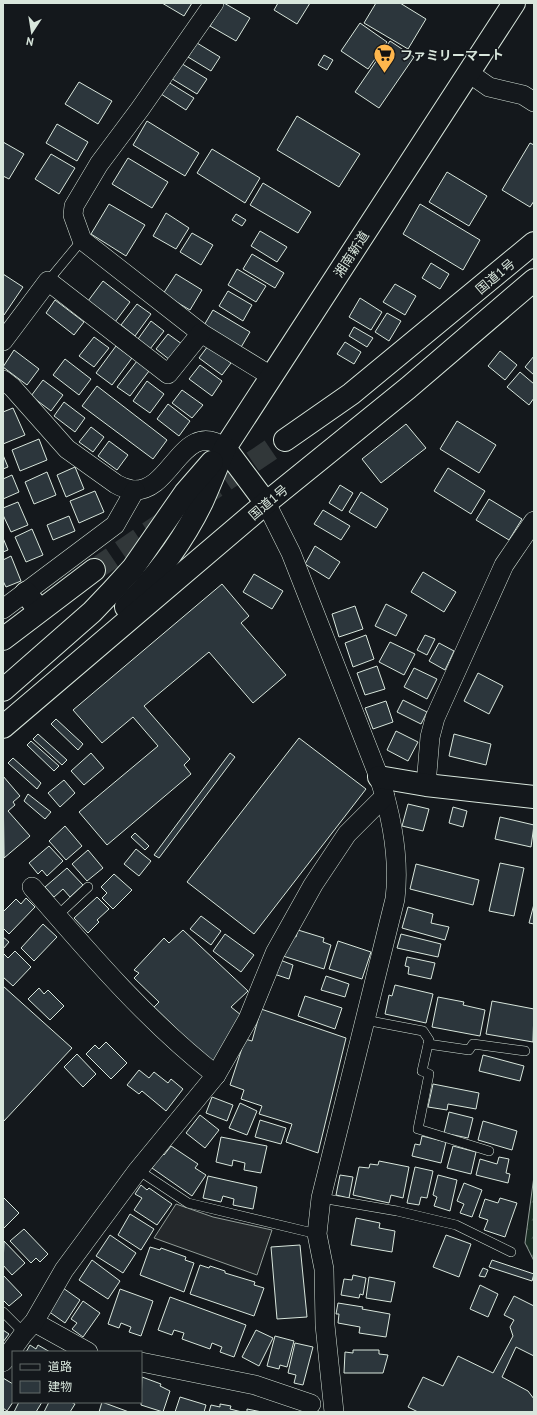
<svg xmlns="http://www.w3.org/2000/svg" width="537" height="1415" font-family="'PT Sans','Noto Sans JP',sans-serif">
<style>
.forest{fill:url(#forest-crowns);stroke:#939e99}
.parking{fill:#24282b;stroke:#939e99}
.building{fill:#2c363c;stroke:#d8e6dc}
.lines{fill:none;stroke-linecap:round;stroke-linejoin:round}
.highway-tunnel{stroke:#313739;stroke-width:22;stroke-dasharray:22 11;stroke-linecap:butt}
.lane-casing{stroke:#d8e6dc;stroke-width:10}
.street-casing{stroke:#d8e6dc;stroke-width:20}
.secondary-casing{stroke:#d8e6dc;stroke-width:24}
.primary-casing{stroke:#d8e6dc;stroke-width:24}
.highway-casing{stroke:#d8e6dc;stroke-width:24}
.lane{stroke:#14181c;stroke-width:9}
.street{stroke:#14181c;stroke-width:19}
.secondary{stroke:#14181c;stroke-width:22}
.primary{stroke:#14181c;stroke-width:22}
.highway{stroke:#14181c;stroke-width:22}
.labels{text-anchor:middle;stroke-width:3;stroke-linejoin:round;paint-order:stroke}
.poi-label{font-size:13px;font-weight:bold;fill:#d8e6dc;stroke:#14181c;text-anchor:start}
.street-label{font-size:13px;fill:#d8e6dc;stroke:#14181c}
</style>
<defs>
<pattern id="forest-crowns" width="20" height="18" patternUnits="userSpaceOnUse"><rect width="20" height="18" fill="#1a2d24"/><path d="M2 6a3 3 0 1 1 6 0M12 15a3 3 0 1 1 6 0" fill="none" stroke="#3b4b43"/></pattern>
</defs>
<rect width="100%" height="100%" fill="#14181c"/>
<path class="forest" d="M534 1176V1261L525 1243Z"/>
<path class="parking" d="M176 1204 213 1217 272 1230 257 1275 154 1238Z"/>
<g class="building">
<path d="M162 3H192L184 16Z"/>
<path d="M224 3 250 18 236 41 210 26Z"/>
<path d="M278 3H310L297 24 274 10Z"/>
<path d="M376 3H400L426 19 408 49 364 23Z"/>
<path d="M360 23 387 42 368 69 341 51Z"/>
<path d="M390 41 414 57 379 108 355 92Z"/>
<path d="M197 43 220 57 211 71 188 57Z"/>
<path d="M324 55 333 60 327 70 318 65Z"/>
<path d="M179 62 207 79 197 94 169 77Z"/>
<path d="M79 82 112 101 98 124 65 104Z"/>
<path d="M168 82 194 98 186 110 161 94Z"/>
<path d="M297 116 360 154 339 187 277 150Z"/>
<path d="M147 121 199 153 185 176 133 145Z"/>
<path d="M57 124 88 142 77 161 46 143Z"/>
<path d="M3 142 24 154 9 179 3 176Z"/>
<path d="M530 143 534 145V201L530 207 502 190Z"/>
<path d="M212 149 260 178 245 203 197 173Z"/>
<path d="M51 154 75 168 59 194 35 179Z"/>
<path d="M128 158 168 182 152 208 112 184Z"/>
<path d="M447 172 487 196 469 226 429 202Z"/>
<path d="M263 183 311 212 298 233 250 205Z"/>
<path d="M109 204 145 225 126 256 91 234Z"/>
<path d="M420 204 480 240 463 270 403 234Z"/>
<path d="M166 213 189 228 176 249 153 236Z"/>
<path d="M236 214 246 220 242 226 232 220Z"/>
<path d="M260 231 287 247 277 262 251 246Z"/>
<path d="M192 233 213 245 201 265 180 252Z"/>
<path d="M252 254 284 273 275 288 243 269Z"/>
<path d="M431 263 449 274 440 289 422 278Z"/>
<path d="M237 269 266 286 256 302 228 285Z"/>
<path d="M3 274 23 287 4 315H3Z"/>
<path d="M176 274 202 290 190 310 163 294Z"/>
<path d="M103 281 130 302 115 322 88 301Z"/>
<path d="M395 284 416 296 405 315 383 302Z"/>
<path d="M228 291 252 305 243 321 219 306Z"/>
<path d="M360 298 382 312 371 330 349 317Z"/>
<path d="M55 300 84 322 74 335 46 313Z"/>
<path d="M137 304 151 314 135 336 121 325Z"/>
<path d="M213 310 250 332 240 349 203 327Z"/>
<path d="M387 313 401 321 389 341 375 332Z"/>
<path d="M151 321 164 331 150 349 138 339Z"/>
<path d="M354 327 373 338 367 347 349 336Z"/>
<path d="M168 334 182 344 170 360 156 349Z"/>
<path d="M94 337 109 348 94 367 79 356Z"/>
<path d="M345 342 361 352 354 364 337 354Z"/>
<path d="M116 346 132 358 112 385 96 373Z"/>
<path d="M208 346 231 363 222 375 199 358Z"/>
<path d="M14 350 39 369 27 385 3 367Z"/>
<path d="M500 351 517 365 505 380 488 366Z"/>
<path d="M534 356V375L525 367Z"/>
<path d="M65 359 91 379 79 395 53 375Z"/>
<path d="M137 361 149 371 130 396 117 387Z"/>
<path d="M200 365 222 381 212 396 189 379Z"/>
<path d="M520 372 534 384V398L529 405 507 387Z"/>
<path d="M43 380 63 395 51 411 31 396Z"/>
<path d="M147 381 164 394 150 413 133 401Z"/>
<path d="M97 386 167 440 153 459 82 406Z"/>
<path d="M182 390 203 405 192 418 172 403Z"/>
<path d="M64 402 85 418 75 432 54 416Z"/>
<path d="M168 404 190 421 179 436 157 419Z"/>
<path d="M13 408 25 435 3 444V412Z"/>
<path d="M457 421 496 445 479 473 440 449Z"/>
<path d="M406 424 426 448 381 483 362 459Z"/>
<path d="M91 427 104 437 93 452 79 442Z"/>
<path d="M39 439 47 460 20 471 12 450Z"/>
<path d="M109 441 128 455 117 470 98 456Z"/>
<path d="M3 455 8 467 3 469Z"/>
<path d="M75 467 84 489 66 497 57 475Z"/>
<path d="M448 468 485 491 471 514 434 491Z"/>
<path d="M47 472 56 495 34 504 25 482Z"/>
<path d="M12 475 19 492 3 499V479Z"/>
<path d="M340 485 353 493 342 511 329 503Z"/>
<path d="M95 491 104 512 79 523 70 501Z"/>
<path d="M361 492 388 509 376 528 349 512Z"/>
<path d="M489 499 522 519 509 540 476 520Z"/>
<path d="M18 502 28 525 11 532 3 515V508Z"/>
<path d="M323 510 350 526 341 540 314 524Z"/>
<path d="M69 516 75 531 53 540 47 525Z"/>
<path d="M32 529 43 555 26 562 15 537Z"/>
<path d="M3 538 8 550 3 552Z"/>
<path d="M315 546 340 562 329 579 305 564Z"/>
<path d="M11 556 21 581 6 587 3 581V560Z"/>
<path d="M423 572 456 592 444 612 411 592Z"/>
<path d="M254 574 283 591 272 609 243 592Z"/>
<path d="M222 584 249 616 241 623 286 675 253 703 209 652 144 706 190 759 184 765 191 774 107 845 79 812 158 746 133 717 102 743 73 710Z"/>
<path d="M386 604 407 615 396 636 375 626Z"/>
<path d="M355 606 363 629 339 637 332 614Z"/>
<path d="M366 635 374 659 353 667 345 643Z"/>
<path d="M425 635 435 639 427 655 417 650Z"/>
<path d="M390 642 415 654 404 675 379 662Z"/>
<path d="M439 643 454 651 445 670 429 661Z"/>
<path d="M377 666 385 689 365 695 357 673Z"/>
<path d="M414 668 437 679 427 699 404 687Z"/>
<path d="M478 673 503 686 489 714 464 701Z"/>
<path d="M403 700 427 712 421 724 397 712Z"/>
<path d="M386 701 393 722 373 729 365 708Z"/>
<path d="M56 719 83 744 78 750 51 724Z"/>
<path d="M396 731 418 742 408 761 387 750Z"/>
<path d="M38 734 67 760 62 765 33 739Z"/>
<path d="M454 734 491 744 486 765 449 756Z"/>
<path d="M299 738 366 789 254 934 187 882Z"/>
<path d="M31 741 59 766 54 771 27 745Z"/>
<path d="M91 753 104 768 84 785 71 771Z"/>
<path d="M230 753 235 757 159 858 154 855Z"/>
<path d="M13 758 41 783 37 789 8 763Z"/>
<path d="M3 776 20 796 13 802 15 805 8 811 30 836 4 858Z"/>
<path d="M64 780 75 793 60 807 48 793Z"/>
<path d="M28 794 51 812 45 819 24 801Z"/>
<path d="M408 804 429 809 423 831 402 826Z"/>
<path d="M453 807 467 811 463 827 449 823Z"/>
<path d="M500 817 534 825 531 847 495 839Z"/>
<path d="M65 826 82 846 66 860 49 841Z"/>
<path d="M135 833 149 846 145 850 131 837Z"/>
<path d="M49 846 63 861 47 876 42 870 38 874 29 863Z"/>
<path d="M136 849 151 861 139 876 124 864Z"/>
<path d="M88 850 103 868 87 881 72 864Z"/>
<path d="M500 863 524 868 514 916 489 911Z"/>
<path d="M416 864 479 880 473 905 410 889Z"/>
<path d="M67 868 83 885 70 897 63 889 54 897 45 887Z"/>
<path d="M114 874 132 890 113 909 102 898 107 893 101 887Z"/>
<path d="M97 897 109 909 97 920 99 922 88 933 74 918Z"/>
<path d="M26 898 35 907 9 934 3 928V912L16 899 21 904Z"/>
<path d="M534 904V924L529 923Z"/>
<path d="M408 907 433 914 431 923 449 927 445 940 402 928Z"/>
<path d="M201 916 221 931 211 945 190 929Z"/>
<path d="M43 924 57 937 34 961 21 948Z"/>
<path d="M183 930 248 991 231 1007 241 1015 213 1064 154 1007 159 1002 134 978 139 973 134 970 164 938 169 943Z"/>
<path d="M298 930 324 938 323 942 331 945 324 969 283 956 289 935 296 937Z"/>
<path d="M225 934 254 955 241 972 213 951Z"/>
<path d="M401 934 441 944 438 957 397 948Z"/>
<path d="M3 937 9 942 3 949Z"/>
<path d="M338 941 371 952 362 979 329 969Z"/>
<path d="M15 951 31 967 13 986 3 977V955L4 954 8 958Z"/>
<path d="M407 957 435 963 431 979 408 974 409 967 405 966Z"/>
<path d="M280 960 293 965 289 979 274 974Z"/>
<path d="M326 976 349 984 345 997 321 990Z"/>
<path d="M395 985 433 994 426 1023 385 1014 389 995 392 996Z"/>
<path d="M3 986 72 1048 3 1122Z"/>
<path d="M39 988 44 994 48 990 64 1006 50 1020 28 999Z"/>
<path d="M305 996 342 1008 335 1029 298 1016Z"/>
<path d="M438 997 464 1002 463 1005 485 1010 480 1036 432 1027Z"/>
<path d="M492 1001 534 1009 533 1042 486 1034Z"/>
<path d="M261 1009 346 1038 318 1153 286 1142 292 1124 259 1114 262 1106 241 1099 244 1090 230 1085 245 1039 252 1041Z"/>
<path d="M106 1042 127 1063 111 1079 86 1054 95 1045 99 1049Z"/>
<path d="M77 1054 96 1074 83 1087 64 1067Z"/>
<path d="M483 1055 524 1066 520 1081 479 1071Z"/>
<path d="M139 1070 149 1078 154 1072 168 1083 171 1079 183 1089 166 1111 142 1091 139 1094 127 1085Z"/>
<path d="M433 1084 479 1093 476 1109 448 1104 447 1110 428 1107Z"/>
<path d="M212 1097 233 1105 227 1121 206 1113Z"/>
<path d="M240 1103 257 1111 247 1135 229 1128Z"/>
<path d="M449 1112 473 1118 468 1138 444 1133Z"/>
<path d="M200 1115 219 1130 205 1148 186 1133Z"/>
<path d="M260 1120 286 1128 281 1144 255 1137Z"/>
<path d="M483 1121 517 1131 512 1150 478 1140Z"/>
<path d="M422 1136 446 1142 441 1163 412 1156 415 1144 420 1145Z"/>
<path d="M221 1137 267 1146 261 1173 244 1170 245 1163 233 1160 232 1166 216 1162Z"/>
<path d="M171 1146 198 1164 195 1168 206 1175 192 1196 152 1168 162 1153 164 1155Z"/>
<path d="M453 1146 476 1152 471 1174 447 1168Z"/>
<path d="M499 1157 509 1159 506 1173 510 1174 508 1183 476 1175 480 1159 497 1164Z"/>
<path d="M379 1161 409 1167 403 1198 391 1195 389 1203 353 1195 359 1167 369 1168 370 1164 378 1165Z"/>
<path d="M415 1167 433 1171 427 1198 421 1197 419 1205 407 1203Z"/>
<path d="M340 1175 353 1177 349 1198 336 1195Z"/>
<path d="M438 1175 457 1180 450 1211 434 1206 437 1197 433 1195Z"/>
<path d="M208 1176 257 1187 253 1209 233 1205 234 1199 223 1196 221 1202 203 1198Z"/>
<path d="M464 1183 482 1190 472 1217 460 1213 464 1204 457 1201Z"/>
<path d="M141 1185 147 1190 149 1188 172 1204 157 1225 134 1210 142 1198 135 1194Z"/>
<path d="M3 1197 19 1213 4 1228 3 1227Z"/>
<path d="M500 1198 517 1203 505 1237 484 1230 488 1220 479 1217 485 1199 498 1203Z"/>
<path d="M130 1214 154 1229 141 1250 118 1235Z"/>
<path d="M356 1218 380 1223 379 1228 395 1231 392 1252 351 1245Z"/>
<path d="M24 1229 48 1254 40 1262 36 1258 31 1263 10 1241Z"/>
<path d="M110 1235 136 1253 123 1273 96 1256Z"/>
<path d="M446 1235 471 1244 459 1277 433 1267Z"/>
<path d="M4 1241 25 1263 12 1275 3 1265Z"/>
<path d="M300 1245 307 1317 277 1319 271 1247Z"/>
<path d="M150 1247 160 1250 161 1248 186 1257 185 1260 194 1263 184 1292 140 1275Z"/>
<path d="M92 1260 120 1281 108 1299 79 1280Z"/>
<path d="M492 1260 534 1274 532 1281 489 1267Z"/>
<path d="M200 1265 209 1268 210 1266 225 1271V1273L255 1282 254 1285 264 1288 254 1316 190 1294Z"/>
<path d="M483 1268 488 1270 485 1277 479 1276Z"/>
<path d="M3 1275 22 1295 9 1306 3 1300Z"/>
<path d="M353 1275 366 1278 363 1295 360 1294 359 1298 341 1295 344 1279 352 1280Z"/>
<path d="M369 1277 395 1282 391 1302 366 1298Z"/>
<path d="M480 1285 498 1294 488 1317 470 1309Z"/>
<path d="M63 1288 80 1300 65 1323 48 1311Z"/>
<path d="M120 1289 153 1301 141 1336 129 1332 131 1327 121 1323 119 1328 108 1324Z"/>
<path d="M514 1296 534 1306V1356L516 1347 502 1377 528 1391 534 1399V1412H418L408 1407 423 1377 443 1386 458 1356 493 1373 513 1336 510 1327 514 1320 504 1315Z"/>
<path d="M170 1297 246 1325 234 1357 220 1352 222 1347 212 1343 210 1349 182 1339 184 1333 174 1330 172 1335 158 1330Z"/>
<path d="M83 1301 100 1313 83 1337 72 1329 77 1323 71 1319Z"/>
<path d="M338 1303 363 1307 362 1309 390 1314 386 1337 359 1333 360 1327 338 1323 339 1314H336Z"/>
<path d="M3 1330 9 1334 3 1342Z"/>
<path d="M256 1330 273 1338 259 1366 242 1357Z"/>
<path d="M275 1336 294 1341 287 1367 280 1365 279 1369 267 1366Z"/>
<path d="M295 1343 313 1347 303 1385 294 1383 296 1375 288 1373Z"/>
<path d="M30 1345 36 1349 38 1345 50 1352H26Z"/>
<path d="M353 1350H379V1354L388 1355 383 1373H344L345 1352 353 1353Z"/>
<path d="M142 1377 161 1384 160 1386 170 1391 163 1412 141 1405Z"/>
<path d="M3 1378 13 1384V1402L7 1411 3 1408Z"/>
<path d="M180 1397 206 1405 204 1412H175Z"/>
<path d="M19 1402H42L36 1412H14Z"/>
<path d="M49 1402H71L75 1404 70 1412H44Z"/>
<path d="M102 1402 129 1412H99Z"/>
<path d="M220 1404 231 1406 230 1409 242 1412H209L211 1405 220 1407Z"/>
<path d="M247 1409 262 1412H247Z"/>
</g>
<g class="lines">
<g class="highway-tunnel">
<path d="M198 499 285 440"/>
<path d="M94 570 164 522"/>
</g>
<defs>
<g id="lane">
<path d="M48 281 82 240"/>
<path d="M58 915 88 887"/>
<path d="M365 1020 423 1031 429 1040 422 1071 429 1074 418 1129 489 1151"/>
<path d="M428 1044 469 1050 473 1044 525 1051"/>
<path d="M138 1170 188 1203 317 1234"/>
<path d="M321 1198 397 1211 456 1225 511 1252"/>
<path d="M3 1312 24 1333"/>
</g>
<g id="street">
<path d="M214 3 140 109 99 164 74 206 73 215 82 240 201 333 271 376"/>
<path d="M469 73 489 87 523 95 534 102"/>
<path d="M3 341 48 281 168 374 201 333"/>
<path d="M3 380 12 387 67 449 116 484C121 487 127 489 133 490 172 493 182 417 225 448"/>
<path d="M266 503 291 553 379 777C392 817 400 857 395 899L321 1198 317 1234 324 1269 325 1325 334 1412"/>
<path d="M3 609 115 525 135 490"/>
<path d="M426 785 430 737 435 718 504 565 534 521"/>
<path d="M32 887C89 953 147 1021 216 1075"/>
<path d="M34 1322 88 1352"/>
<path d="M3 1362 24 1333 34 1322 64 1270 138 1170 216 1075 248 1019 275 953 313 885 347 834 385 796"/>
<path d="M141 1362 255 1385 311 1404"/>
</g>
<path id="secondary" d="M379 777 426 785 534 797"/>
<path id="primary" d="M266 503 225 448 514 3"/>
<g id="highway">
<path d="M285 440 351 394 534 243"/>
<path d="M26 593 39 610"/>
<path d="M126 607C156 577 183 541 202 502 210 484 217 466 225 448"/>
<path d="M3 639 94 570"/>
<path d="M3 690 92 612 112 591 133 568 185 493 212 462"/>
<path d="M3 727 266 503 408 388 534 280"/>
</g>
</defs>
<use href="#lane" class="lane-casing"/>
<use href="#street" class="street-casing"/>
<use href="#secondary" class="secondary-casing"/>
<use href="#primary" class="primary-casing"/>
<use href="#highway" class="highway-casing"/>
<use href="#lane" class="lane"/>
<use href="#street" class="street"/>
<use href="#secondary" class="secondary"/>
<use href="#primary" class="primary"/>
<use href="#highway" class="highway"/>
</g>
<defs>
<symbol id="supermarket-pin" viewBox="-11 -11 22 30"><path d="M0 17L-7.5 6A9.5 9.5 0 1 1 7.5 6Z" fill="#ffb74d" stroke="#14181c"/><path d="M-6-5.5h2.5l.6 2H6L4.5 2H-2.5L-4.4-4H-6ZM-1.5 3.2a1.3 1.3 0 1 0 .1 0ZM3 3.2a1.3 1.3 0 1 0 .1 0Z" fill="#111"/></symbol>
</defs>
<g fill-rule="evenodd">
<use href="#supermarket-pin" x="372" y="42" width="25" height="34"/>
</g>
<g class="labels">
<g class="poi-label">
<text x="400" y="60">ファミリーマート</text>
</g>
<g class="street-label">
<text transform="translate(351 254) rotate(-57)" y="5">湘南新道</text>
<text transform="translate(495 276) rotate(-40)" y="5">国道1号</text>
<text transform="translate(268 502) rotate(-40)" y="5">国道1号</text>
</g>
</g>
<rect width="537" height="1415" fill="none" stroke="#d8e6dc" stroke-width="8"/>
<rect x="12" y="1351" width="130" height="52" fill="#14181c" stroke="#626a69"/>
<rect x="20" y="1364" width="20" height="6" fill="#14181c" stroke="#626a69"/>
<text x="48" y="1371" font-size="12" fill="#d8e6dc">道路</text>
<rect x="20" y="1381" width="20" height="12" fill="#2c363c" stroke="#626a69"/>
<text x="48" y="1391" font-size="12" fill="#d8e6dc">建物</text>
<g transform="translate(32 32) rotate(192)" stroke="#14181c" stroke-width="3" paint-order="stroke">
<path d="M0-3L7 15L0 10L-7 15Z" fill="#d8e6dc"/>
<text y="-6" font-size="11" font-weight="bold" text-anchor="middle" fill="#d8e6dc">N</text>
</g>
</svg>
